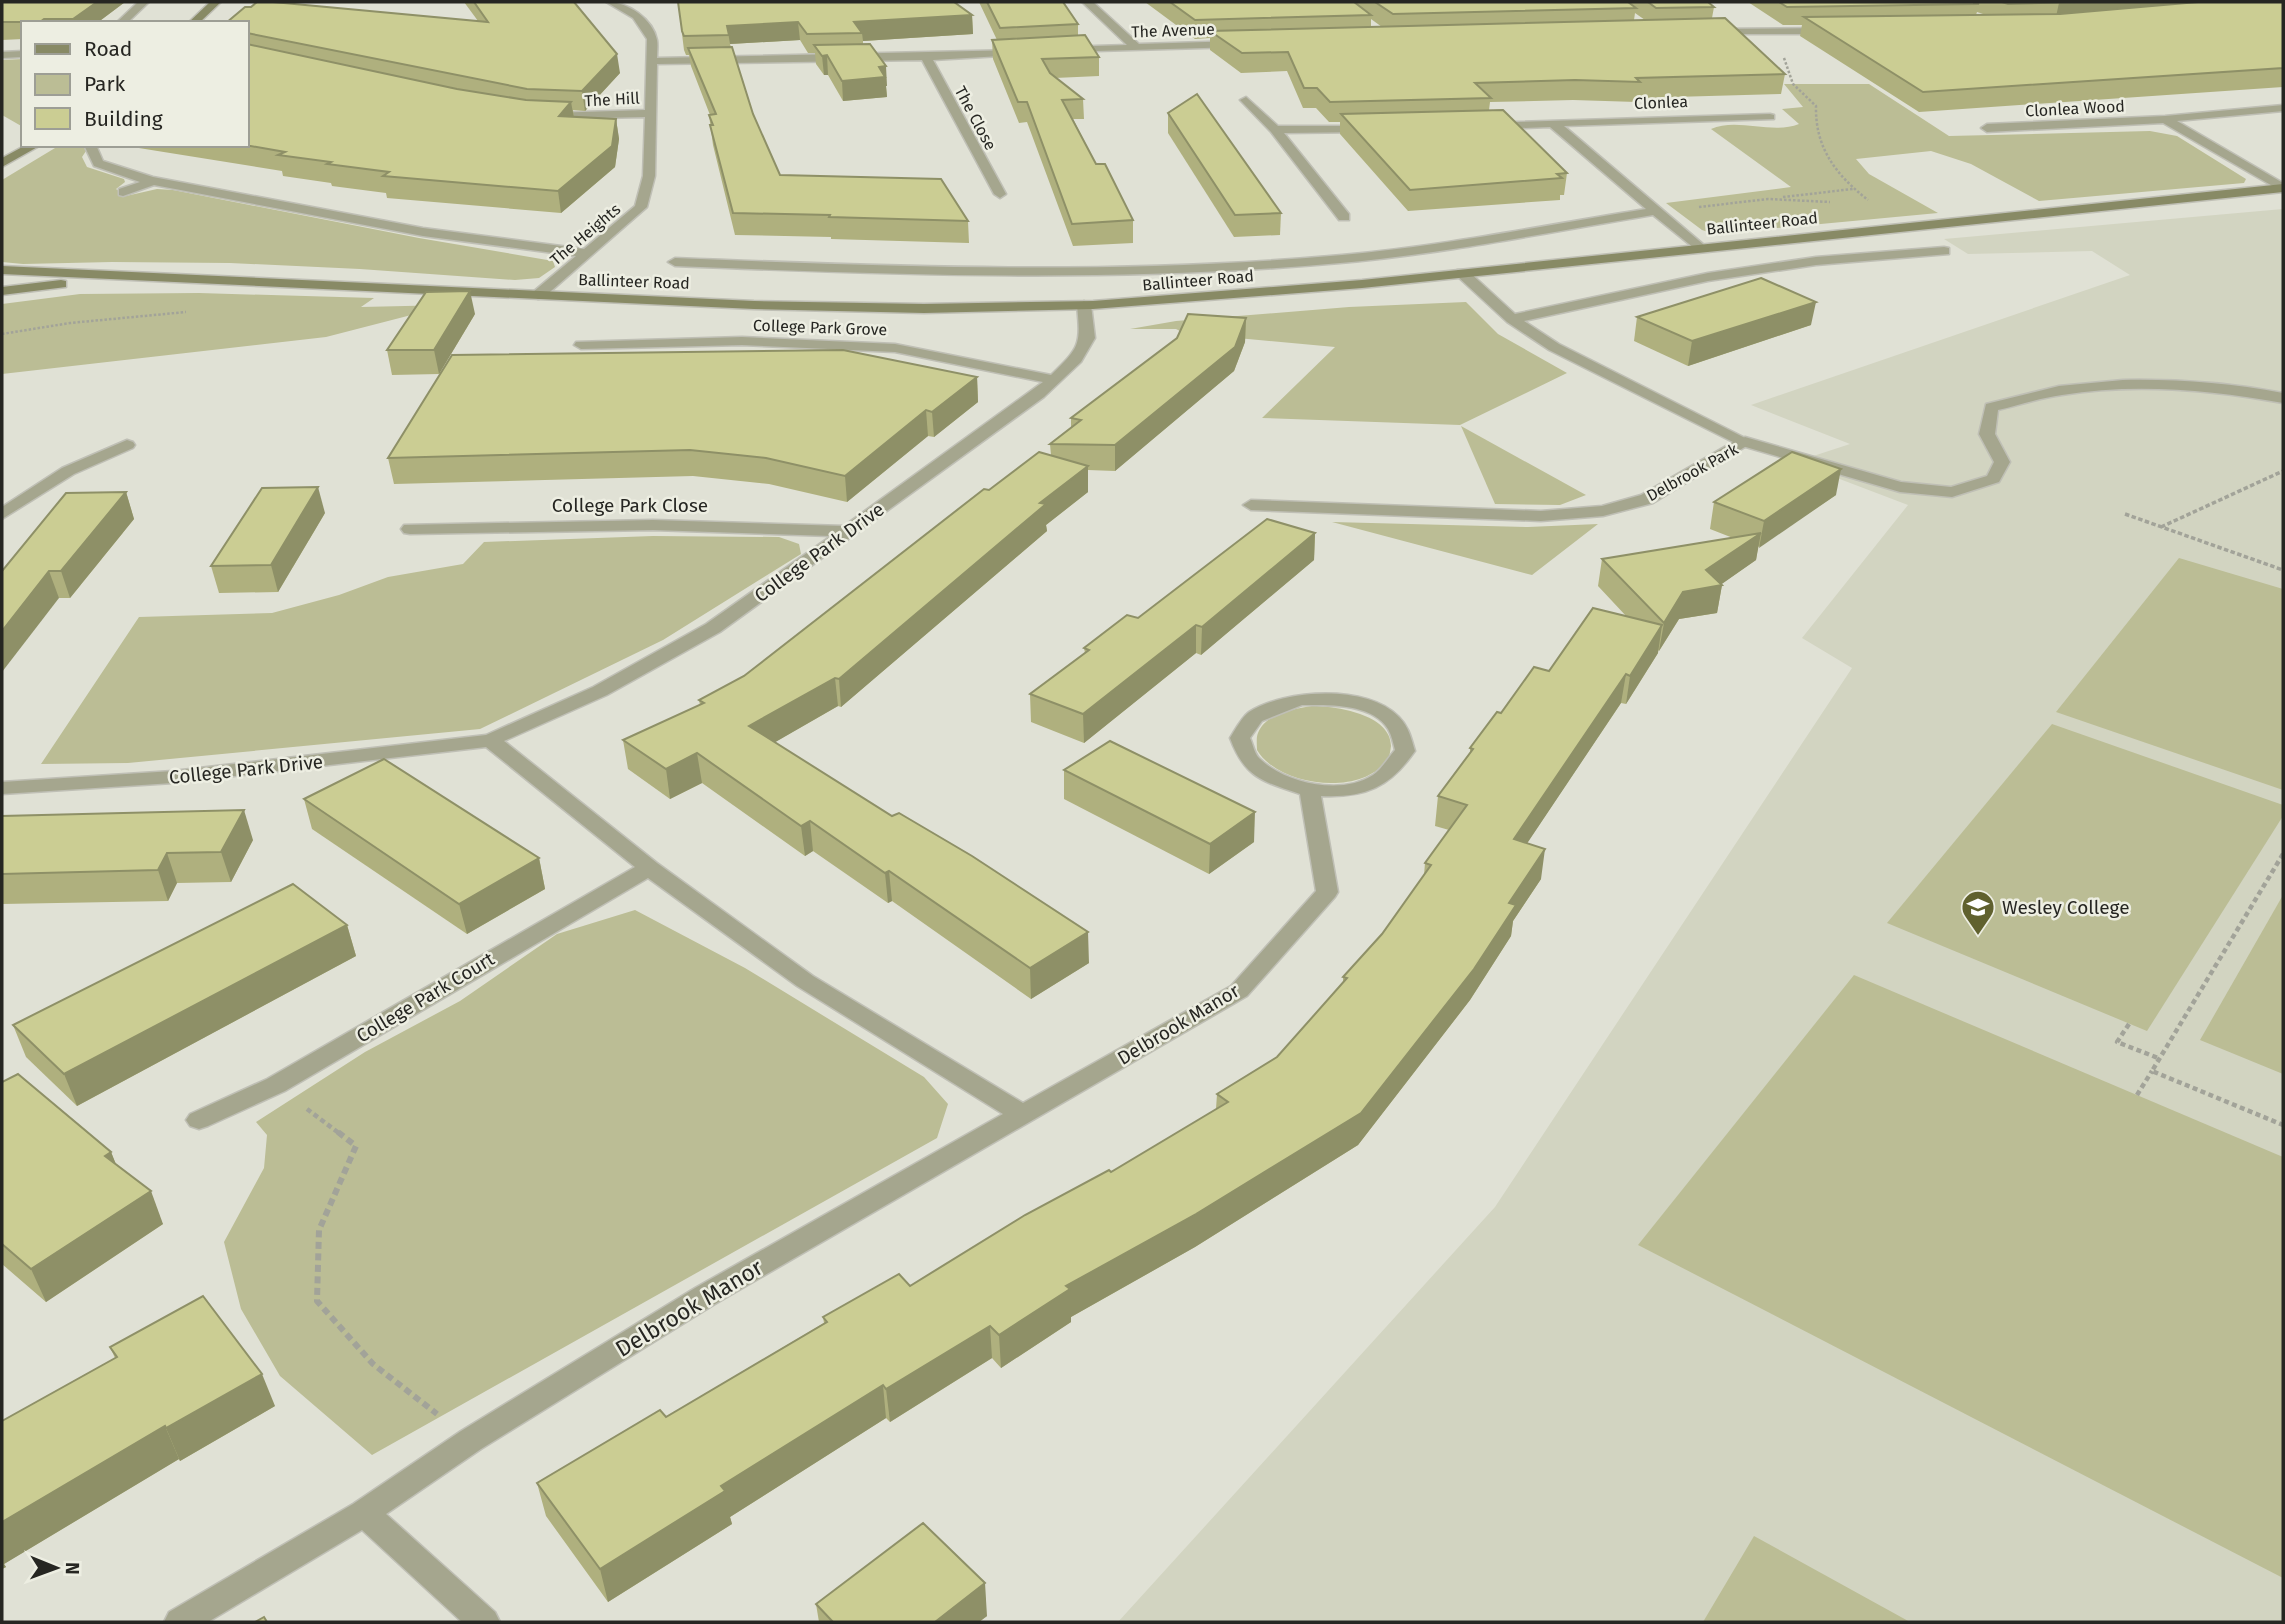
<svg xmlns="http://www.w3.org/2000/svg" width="2285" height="1624" font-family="'Fira Sans',sans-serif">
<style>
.built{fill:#d2d4c1}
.green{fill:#bbbd95}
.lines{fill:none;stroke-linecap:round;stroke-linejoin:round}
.lane-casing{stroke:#bfbfb5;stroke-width:3}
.street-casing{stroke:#bfbfb5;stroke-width:3}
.secondary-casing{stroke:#bfbfb5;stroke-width:3}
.path-far3{stroke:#a2a399;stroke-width:2.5;stroke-dasharray:2.5 2;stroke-linecap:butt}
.path-far2{stroke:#a2a399;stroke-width:3.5;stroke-dasharray:4.5 2.5;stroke-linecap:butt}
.path-far1{stroke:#a2a399;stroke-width:4.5;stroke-dasharray:5 3.5;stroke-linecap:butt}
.path{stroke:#a2a399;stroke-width:6;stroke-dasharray:7 4.5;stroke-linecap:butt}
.lane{fill:#a5a68e;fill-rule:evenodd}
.street{fill:#a5a68e;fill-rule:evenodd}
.secondary{fill:#888a65;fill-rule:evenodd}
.wall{fill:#afb07e;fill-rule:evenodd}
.shaded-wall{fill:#8e9067}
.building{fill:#cbcd93;stroke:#8e9067;stroke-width:2}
.labels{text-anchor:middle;stroke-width:5;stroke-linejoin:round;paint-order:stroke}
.far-street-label{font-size:16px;fill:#262622;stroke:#edeee2}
.street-label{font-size:19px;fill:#262622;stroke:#edeee2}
.poi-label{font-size:19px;fill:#262622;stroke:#edeee2;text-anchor:start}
.near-street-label{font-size:23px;fill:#262622;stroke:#edeee2}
</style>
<rect width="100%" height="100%" fill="#e0e1d5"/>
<path class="built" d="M2283 209V1622H1118L1495 1207 1852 668 1802 638 1908 505 1795 462 1850 444 1751 405 2130 275 2092 251 1968 254 1944 239Z"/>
<g class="green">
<path d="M23 59V127L2 115V60Z"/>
<path d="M1784 84H1869L1949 136 2150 131 2177 136 2246 179 2244 183 2039 201 1971 164 1931 151 1856 159 1869 174 1938 213 1714 234 1702 230 1666 203 1791 187 1711 129C1737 117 1772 135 1799 124L1782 109 1803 107Z"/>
<path d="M60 145H90L82 157 87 167 124 179 125 182 116 189 126 196 157 189 173 190 419 238 553 261 555 267 539 278 515 280 360 269 230 263 112 262 23 264 2 262V180Z"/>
<path d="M199 293 374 298 361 307 450 305 326 337 2 374V304L80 294Z"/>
<path d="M1466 302 1498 334 1567 373 1460 425 1262 418 1335 347 1184 333 1176 329H1130L1176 321 1349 307Z"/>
<path d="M1461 426 1586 495 1560 505 1495 504Z"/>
<path d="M1332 522 1528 527 1598 524 1532 575Z"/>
<path d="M653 536 779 537 799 544 801 554 663 640 480 729 128 763 41 764 139 617 272 613 339 595 388 577 463 564 484 542Z"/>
<path d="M2179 558 2283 589V790L2056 712Z"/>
<path d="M1312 706C1335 706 1391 714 1391 746 1390 752 1390 757 1386 761 1360 797 1278 786 1257 750 1257 745 1256 737 1258 733 1266 713 1294 709 1312 706Z"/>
<path d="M2052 724 2283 805V816L2147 1031 1887 923Z"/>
<path d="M2283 895V1074L2200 1040Z"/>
<path d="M635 910 745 968 924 1077 948 1104 937 1138 372 1455 280 1376 241 1309 224 1242 264 1168 267 1135 256 1122 365 1052 460 1001 557 934Z"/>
<path d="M1854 975 2283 1157V1578L1638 1245Z"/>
<path d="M1754 1536 1910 1622H1703Z"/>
</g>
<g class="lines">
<defs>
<path id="lane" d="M2123 380C2177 379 2230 383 2283 393V403C2210 390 2135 383 2062 395 2040 398 2019 405 1998 410L1995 434 2010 462 1999 482 1952 497 1900 492 1739 445 1737 442 1745 437 1901 482 1951 487 1987 476 1994 462 1979 434 1986 404 2059 386Z"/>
<g id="street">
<path d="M138 2H149L127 23H116Z"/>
<path d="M606 2C627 1 653 19 657 40 658 45 657 52 657 58L1023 50V54L1019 55 933 60 1006 194 1000 198 994 194 922 60 657 64 655 176 647 207 543 298 538 299 531 295 533 292 576 256 423 236 154 185 123 196 119 195V189L140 182 94 166 85 147 96 145 103 161 153 177 423 228 584 249 635 206 643 176 645 117 551 119 545 116 551 113 645 110 647 39 633 18Z"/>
<path d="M1082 2H1093L1139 44 1239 41 1244 44 1239 47 1061 52 1060 50 1065 47 1127 45Z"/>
<path d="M1712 29 1827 28 1832 31 1827 34H1708L1707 32Z"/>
<path d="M23 51V57L2 58V52Z"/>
<path d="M1246 97 1278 126H1372V130L1368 132 1284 133 1349 214V220H1339L1271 132 1242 102 1240 100Z"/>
<path d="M2283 105V111L2177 121 2283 183V192L2163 123 1987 132 1981 128 1987 124 2165 116Z"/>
<path d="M1770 114 1774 115V119L1564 126 1704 245V251L1699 252 1653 215C1549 232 1445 254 1340 263 1119 283 897 275 675 266L668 262 675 258C897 267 1120 275 1342 255 1444 246 1545 225 1646 209L1550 127 1491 129 1487 127V123Z"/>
<path d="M1944 247 1949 248V254L1816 265 1708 281 1524 321 1559 344 1753 442 1653 503 1603 516 1541 521 1251 510 1243 505 1251 500 1541 511 1602 506 1641 495 1733 442 1549 350 1507 322 1457 276V270H1467L1515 314 1708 273 1816 257Z"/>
<path d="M1084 301 1091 305 1095 338 1081 362 1044 397 720 632 607 695 504 741 657 863 813 976 1023 1103 1231 986 1316 891 1300 794C1262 781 1245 778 1230 738 1235 730 1242 717 1249 712 1285 689 1368 684 1399 717 1409 727 1411 738 1415 751 1390 787 1366 798 1321 796L1338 892 1335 897 1247 996 715 1304 481 1449 386 1514 495 1612 500 1622H462L362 1530 208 1622H164L169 1612 353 1504 461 1431 695 1288 1003 1114 797 986 648 878 285 1091 208 1126 199 1129 190 1126 186 1120 190 1114 267 1079 635 867 486 747 173 783 2 794V782L173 771 486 735 593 687 706 624 831 536 653 530 410 534 404 533 401 529 404 525 653 520 844 526 1043 382 895 352 742 345 581 349 574 345 576 342 742 337 895 344 1051 375C1080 347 1081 345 1077 305ZM1302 705C1328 705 1372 703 1388 729 1392 736 1393 743 1395 750 1388 758 1381 770 1373 775 1341 796 1284 783 1259 758 1254 753 1253 744 1250 738L1262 721Z"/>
<path d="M127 440 133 442 135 445 133 448 74 474 2 519V507L62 468Z"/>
</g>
<g id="secondary">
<path d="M210 2H221L199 23H188Z"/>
<path d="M26 145H41L2 167V158Z"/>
<path d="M2283 184V192L1362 288 1093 309 924 313 754 309 2 274V266L754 301 924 304 1093 301 1362 280Z"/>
<path d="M61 280 66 281V287L2 295V287Z"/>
</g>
</defs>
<use href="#lane" class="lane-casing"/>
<use href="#street" class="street-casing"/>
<use href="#secondary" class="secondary-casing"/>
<g class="path-far3">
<path d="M1784 58 1793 84 1816 106C1815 148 1836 175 1868 200"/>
<path d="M1783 197 1853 189"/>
<path d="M1699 207 1768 199 1830 202"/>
<path d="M2 334 70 323 186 312"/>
</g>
<g class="path-far2">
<path d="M2125 514 2283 570"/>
<path d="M2161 527 2283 471"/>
</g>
<g class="path-far1">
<path d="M2283 854 2152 1071 2283 1125"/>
<path d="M2129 1024 2117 1042 2158 1058"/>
<path d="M2137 1095 2152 1071"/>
<path d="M307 1109 340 1134"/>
</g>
<path class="path" d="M338 1132 356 1146 319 1230 317 1301 373 1364 437 1414"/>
<use href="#lane" class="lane"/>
<use href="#street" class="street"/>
<use href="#secondary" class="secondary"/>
</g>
<g class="wall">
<path d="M2 2H125L97 23H23V39L2 40Z"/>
<path d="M464 2H574L620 73 585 111 573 110 574 117 616 119 619 139 615 167 561 213 387 198 386 193 332 186 331 183 283 176 282 171 120 145H247V23L478 21Z"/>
<path d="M678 2 972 15 973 34 863 41V44L887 86H886L887 97 843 101 828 75H824L816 64 815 53H808L800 40 730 44 753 114 780 175 968 221 969 243 831 239V237L735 235 713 145 709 115H710L691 66 689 55H686L684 50Z"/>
<path d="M979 2H1063L1078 24V36L1099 57V76L1055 78 1083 99 1084 119H1073L1096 164 1133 220V243L1073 246 1027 122 1019 123 993 59 992 40H997Z"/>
<path d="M1145 2H1708L1714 7 1712 18 1785 74 1781 94 1638 98 1637 102 1573 100 1490 102 1489 110 1567 173 1564 195H1560V200L1408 211 1340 134V122H1329L1316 108H1303L1287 71 1241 73 1210 50V38L1195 39ZM1635 13 1645 20H1634ZM1371 19 1382 27H1371Z"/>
<path d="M1748 2H2283V87L1919 112 1800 36 1802 25H1783ZM1977 12 1986 15H1976Z"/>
<path d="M1168 113 1281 213 1280 235 1234 237 1168 133Z"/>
<path d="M475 314 439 374 392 375 387 350Z"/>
<path d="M1637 317 1811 325 1688 366 1634 341Z"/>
<path d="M1246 318 1245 342 1234 371 1115 471 1088 470V492L1046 525 1047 531 841 707 838 706 775 742 1089 963 1031 999 892 901 888 903 813 851 805 856 702 783 670 799 628 769 623 740 700 705 699 700 744 676 989 490 1051 455 1050 444 1071 428V418Z"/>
<path d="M977 377 978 402 934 437 928 436 847 502 769 484 693 476 394 484 388 458Z"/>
<path d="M126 492 134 519 70 598H59L2 571Z"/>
<path d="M1836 495 1758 547 1756 560 1721 584 1722 585 1717 613 1679 619 1659 651 1658 650V653L1626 704 1621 703 1527 843 1541 879 1513 921 1511 936 1470 1000 1358 1145 1195 1247 1071 1317V1322L1001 1368 992 1358 890 1422 886 1418 730 1517 732 1524 608 1602 546 1516 537 1483 666 1417 824 1323 823 1317 910 1286 1111 1172 1216 1109 1217 1094 1277 1057 1343 983V977L1382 934 1424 875 1425 863 1449 830 1435 826 1438 796 1470 754V748L1501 713 1549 671 1627 617 1598 586 1602 559 1733 538 1710 529 1714 502Z"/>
<path d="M325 513 278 592 219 593 211 566Z"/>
<path d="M1315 533 1314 560 1201 655 1196 653 1084 743 1031 722 1030 694 1085 653 1084 648 1138 618Z"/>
<path d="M1064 770 1254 842 1209 874 1064 799Z"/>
<path d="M304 799 539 858 545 889 467 934 312 829Z"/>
<path d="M2 816 253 840 231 882 177 883 168 901 2 904Z"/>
<path d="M347 925 356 956 77 1106 26 1057 13 1025Z"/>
<path d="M2 1082 111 1152 116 1165 163 1224 46 1302 2 1264Z"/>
<path d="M110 1347 275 1406 180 1461 179 1459 4 1564 6 1567 2 1569V1421L115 1358Z"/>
<path d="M816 1604 987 1616 979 1622H819Z"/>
</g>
<g class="shaded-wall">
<path d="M97 2H125L97 23H75L73 19Z"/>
<path d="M2075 2H2268L2055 21 2059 3Z"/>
<path d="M972 15 973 34 863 41 862 33 854 22Z"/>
<path d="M798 22 800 40 730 44 727 26Z"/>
<path d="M617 54 620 73 585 111 582 91Z"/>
<path d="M827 55 828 75H824L822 56Z"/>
<path d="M886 66 887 86H886L887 97 843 101 842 81 879 67Z"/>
<path d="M571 102 575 123 559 116Z"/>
<path d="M616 119 619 139 615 167 561 213 558 191Z"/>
<path d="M470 291 475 314 439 374 434 350Z"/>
<path d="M1816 302 1811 325 1688 366 1692 341Z"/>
<path d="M1246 318 1245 342 1234 371 1115 471V445Z"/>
<path d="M977 377 978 402 934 437 932 412Z"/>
<path d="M926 410 928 436 847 502 845 476Z"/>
<path d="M1088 466V492L1046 525 1047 531 841 707 839 679 1040 503Z"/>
<path d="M1841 469 1836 495 1759 548 1764 521Z"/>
<path d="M318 487 325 513 278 592 271 565Z"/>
<path d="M126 492 134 519 70 598 61 571Z"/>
<path d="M1315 533 1314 560 1201 655 1202 627Z"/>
<path d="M1761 533 1756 560 1719 586 1722 585 1717 613 1679 619 1659 651 1664 623 1683 592 1706 570Z"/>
<path d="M49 571 59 598 2 672V631Z"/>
<path d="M1196 625V653L1084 743 1083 714Z"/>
<path d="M1662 625 1658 653 1626 704 1630 676Z"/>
<path d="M1626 674 1621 703 1510 869 1514 839Z"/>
<path d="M835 678 838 706 753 755 749 726Z"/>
<path d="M697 753 702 783 670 799 666 769Z"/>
<path d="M244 810 253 840 231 882 221 852Z"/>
<path d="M1255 812 1254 842 1209 874 1210 844Z"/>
<path d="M810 821 813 851 805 856 801 826Z"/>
<path d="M1545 849 1541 879 1513 921 1511 936 1470 1000 1358 1145 1195 1247 1071 1317V1322L1001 1368 999 1335 1066 1286 1509 903Z"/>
<path d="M167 853 177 883 168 901 158 870Z"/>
<path d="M539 858 545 889 467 934 459 904Z"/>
<path d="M889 871 892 901 888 903 885 873Z"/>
<path d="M347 925 356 956 77 1106 64 1074Z"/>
<path d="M1088 932 1089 963 1031 999 1030 968Z"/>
<path d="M111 1152 124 1184 105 1156Z"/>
<path d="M151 1191 163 1224 46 1302 31 1269Z"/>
<path d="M990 1326 992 1358 890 1422 886 1389Z"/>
<path d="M262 1374 275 1406 180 1461 166 1428Z"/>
<path d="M883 1385 886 1418 730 1517 732 1524 608 1602 600 1569 721 1486Z"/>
<path d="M165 1426 179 1459 4 1564 6 1567 2 1569V1522Z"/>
<path d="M985 1583 987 1616 979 1622H935Z"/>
</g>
<g class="building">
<path d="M2 2H97L73 19H44L40 22H2Z"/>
<path d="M257 2H273L488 22 474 2H574L617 54 582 91 527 89 247 33V23H226L245 7H251Z"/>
<path d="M678 2H954L972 15 854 22 862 33 807 34 798 22 727 26 729 35 684 36 682 31Z"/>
<path d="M987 2H1063L1078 24 1000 28Z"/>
<path d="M1170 2H1354L1371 15 1195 20Z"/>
<path d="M1375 2H1628L1636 8 1393 14Z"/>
<path d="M1648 2H1708L1714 7 1656 8Z"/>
<path d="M1779 2H1973L1979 4 1787 7Z"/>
<path d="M2002 2H2075L2008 4Z"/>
<path d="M2198 2H2283V68L1923 92 1804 17 2060 14Z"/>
<path d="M1725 18 1785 74 1636 78 1640 82 1575 80 1475 83 1491 98 1330 102 1317 88H1304L1288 52 1242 53 1210 31Z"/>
<path d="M1085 35 1099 57 1042 59 1050 73 1083 99 1062 100 1096 164H1105L1133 220 1072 224 1027 102H1018L992 40Z"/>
<path d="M247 44 457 89 526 100 571 102 559 116 616 119 612 146 558 191 383 176 389 172 327 164 331 162 278 155 285 152 245 145H247Z"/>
<path d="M870 44 886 66 879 67 885 77 842 81 827 55 822 56 814 45Z"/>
<path d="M732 47 753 114 780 175 941 179 968 221 829 217 830 215 733 213 710 125H713L709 115 716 114 688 48Z"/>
<path d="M1197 94 1281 213 1235 215 1168 113Z"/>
<path d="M1503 110 1567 173 1557 174 1562 178 1410 190 1341 114Z"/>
<path d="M1761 278 1816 302 1692 341 1637 317Z"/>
<path d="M470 291 434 350H387L426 292Z"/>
<path d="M1188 314 1246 318 1235 347 1115 445 1050 444 1081 420 1071 418 1177 338Z"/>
<path d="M843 350 977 377 932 412 926 410 845 476 766 458 690 450 388 458 452 355Z"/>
<path d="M1039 452 1088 466 1040 503 1046 504 839 679 835 678 749 726 892 816 899 813 972 856 1088 932 1030 968 889 871 885 873 810 821 801 826 697 753 666 769 623 740 704 703 699 700 744 676 984 489 989 490Z"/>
<path d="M1792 452 1841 469 1764 521 1714 502Z"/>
<path d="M318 487 271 565 211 566 262 488Z"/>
<path d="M126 492 61 571H49L2 631V571L66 493Z"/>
<path d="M1267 519 1315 533 1202 627 1196 625 1083 714 1030 694 1089 650 1084 648 1127 615 1138 618Z"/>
<path d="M1761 533 1706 570 1722 585 1683 592 1664 623 1602 559Z"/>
<path d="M1593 608 1662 625 1630 676 1626 674 1514 839 1545 849 1509 903 1516 905 1474 969 1361 1113 1196 1214 1066 1286 1070 1289 999 1335 990 1326 886 1389 883 1385 721 1486 725 1491 600 1569 537 1483 660 1410 666 1417 827 1322 823 1317 899 1274 910 1286 1025 1215 1109 1170 1111 1172 1228 1102 1217 1094 1277 1057 1347 978 1343 977 1382 934 1431 865 1425 863 1467 805 1438 796 1473 749 1470 748 1497 712 1501 713 1534 667 1549 671Z"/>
<path d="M1110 741 1255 812 1210 844 1064 770Z"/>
<path d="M384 759 539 858 459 904 304 799Z"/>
<path d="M244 810 221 852 167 853 158 870 2 874V816Z"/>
<path d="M293 884 347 925 64 1074 13 1025Z"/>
<path d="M18 1074 111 1152 105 1156 151 1191 31 1269 2 1244V1082Z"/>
<path d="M203 1296 262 1374 166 1428 165 1426 2 1522V1421L117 1357 110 1347Z"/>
<path d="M923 1523 985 1583 935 1622H833L816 1604Z"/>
<path d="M264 1617 267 1622H255Z"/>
</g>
<defs>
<symbol id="school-pin" viewBox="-11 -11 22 30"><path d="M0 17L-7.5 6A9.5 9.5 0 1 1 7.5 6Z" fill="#60612e" stroke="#edeee2"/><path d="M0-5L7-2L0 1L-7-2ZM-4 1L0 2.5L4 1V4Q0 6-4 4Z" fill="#fff"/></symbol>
</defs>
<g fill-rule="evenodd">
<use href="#school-pin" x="1959" y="888" width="38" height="52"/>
</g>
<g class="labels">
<g class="far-street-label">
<text transform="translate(1173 30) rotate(-2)" y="6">The Avenue</text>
<text transform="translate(612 99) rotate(-3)" y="6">The Hill</text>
<text transform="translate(1661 102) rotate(-2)" y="6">Clonlea</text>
<text transform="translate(2075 108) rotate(-3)" y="6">Clonlea Wood</text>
<text transform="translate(976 118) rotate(62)" y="6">The Close</text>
<text transform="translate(1762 223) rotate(-6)" y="6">Ballinteer Road</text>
<text transform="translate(585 234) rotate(-40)" y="6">The Heights</text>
<text transform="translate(1198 280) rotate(-5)" y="6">Ballinteer Road</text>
<text transform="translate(634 281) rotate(2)" y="6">Ballinteer Road</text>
<text transform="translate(820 327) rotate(2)" y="6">College Park Grove</text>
<text transform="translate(1692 472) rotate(-29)" y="6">Delbrook Park</text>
</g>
<g class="street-label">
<text x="630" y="512">College Park Close</text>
<text transform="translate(819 552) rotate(-36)" y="7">College Park Drive</text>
<text transform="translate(246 769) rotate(-6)" y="7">College Park Drive</text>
<text transform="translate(425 997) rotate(-31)" y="7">College Park Court</text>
<text transform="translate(1178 1024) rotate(-31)" y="7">Delbrook Manor</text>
</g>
<g class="poi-label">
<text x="2002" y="914">Wesley College</text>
</g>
<g class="near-street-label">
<text transform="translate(689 1308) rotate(-31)" y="8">Delbrook Manor</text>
</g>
</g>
<rect width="2285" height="1624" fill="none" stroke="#262622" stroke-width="7"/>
<rect x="21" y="21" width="228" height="126" fill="#edeee2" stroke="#9d9e95" stroke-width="2"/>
<rect x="35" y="44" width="35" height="10" fill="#888a65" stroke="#9d9e95" stroke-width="2"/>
<text x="84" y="56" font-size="21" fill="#262622">Road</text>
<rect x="35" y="74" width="35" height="21" fill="#bbbd95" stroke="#9d9e95" stroke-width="2"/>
<text x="84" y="91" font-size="21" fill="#262622">Park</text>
<rect x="35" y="108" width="35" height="21" fill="#cbcd93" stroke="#9d9e95" stroke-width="2"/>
<text x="84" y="126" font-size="21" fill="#262622">Building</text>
<g transform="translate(56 1568) rotate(91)" stroke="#edeee2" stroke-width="5" paint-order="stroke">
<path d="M0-5L12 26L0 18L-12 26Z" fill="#262622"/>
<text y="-10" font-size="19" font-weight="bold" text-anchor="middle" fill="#262622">N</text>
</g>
</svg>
